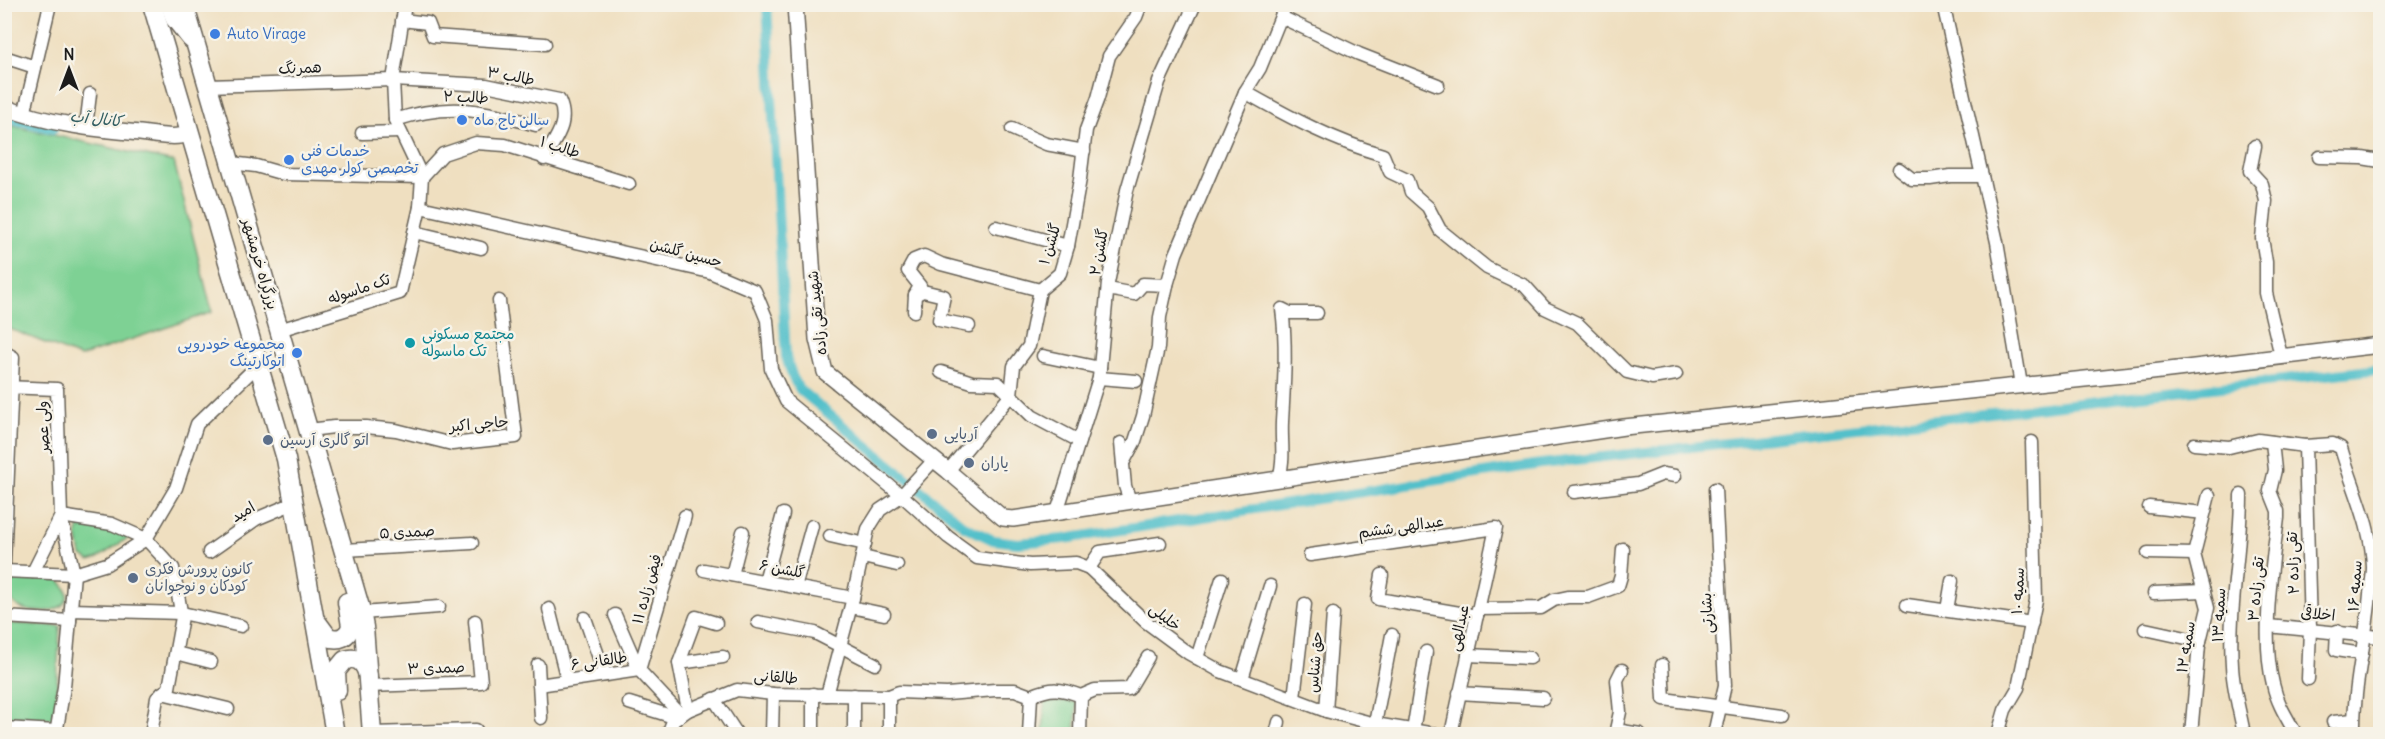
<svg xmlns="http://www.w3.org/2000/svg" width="2385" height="739" font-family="Delius,'Playpen Sans Arabic',sans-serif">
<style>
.green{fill:#7ed194;stroke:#4d7658;stroke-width:1.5}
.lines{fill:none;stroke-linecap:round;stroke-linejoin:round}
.canal{stroke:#52c0ca;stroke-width:10}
.minor-casing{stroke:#666055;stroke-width:15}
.major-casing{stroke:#666055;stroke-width:18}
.highway-casing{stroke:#666055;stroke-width:21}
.minor{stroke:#fff;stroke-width:12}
.major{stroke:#fff;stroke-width:15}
.highway{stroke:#fff;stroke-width:18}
.shop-dot{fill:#3f7fe0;stroke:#f7f3e8;stroke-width:2}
.culture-dot{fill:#0f9aa8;stroke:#f7f3e8;stroke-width:2}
.service-dot{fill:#5c6f8a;stroke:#f7f3e8;stroke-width:2}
.labels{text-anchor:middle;stroke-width:5;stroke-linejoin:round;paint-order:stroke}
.shop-label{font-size:15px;fill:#366cbe;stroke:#f7f3e8;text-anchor:start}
.street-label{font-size:15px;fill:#1c1c1c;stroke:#f7f3e8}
.culture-label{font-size:15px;fill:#0d838f;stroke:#f7f3e8;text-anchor:start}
.service-label{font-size:15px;fill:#4e5e75;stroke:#f7f3e8;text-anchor:start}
.water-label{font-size:16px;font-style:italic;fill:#325e62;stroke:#f7f3e8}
</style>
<rect width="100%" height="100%" fill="#f7f3e8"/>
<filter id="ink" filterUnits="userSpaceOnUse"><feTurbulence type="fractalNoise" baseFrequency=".0167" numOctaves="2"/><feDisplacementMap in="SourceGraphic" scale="12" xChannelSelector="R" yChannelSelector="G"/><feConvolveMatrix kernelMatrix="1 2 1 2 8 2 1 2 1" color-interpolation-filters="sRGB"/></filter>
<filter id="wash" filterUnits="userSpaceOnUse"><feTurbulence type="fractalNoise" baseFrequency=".008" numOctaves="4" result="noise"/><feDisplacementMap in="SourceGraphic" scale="24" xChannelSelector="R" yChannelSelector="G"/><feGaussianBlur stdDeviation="1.35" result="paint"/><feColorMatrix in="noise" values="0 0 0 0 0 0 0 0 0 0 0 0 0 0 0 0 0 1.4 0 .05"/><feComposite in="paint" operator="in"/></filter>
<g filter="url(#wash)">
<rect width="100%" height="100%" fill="#efdfc0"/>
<g class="green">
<path d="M4 124 174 162 212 312 80 357 5 327Z"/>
<path d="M88 523 108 527 129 537 98 558 90 561 81 555 77 534 79 526Z"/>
<path d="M18 577 58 579C95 614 11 625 9 592 9 585 12 581 18 577Z"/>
<path d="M4 623 60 626 55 719 5 716Z"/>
<path d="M1045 700 1077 702 1075 734H1043Z"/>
</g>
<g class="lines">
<g class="canal">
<path d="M767 4 786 357 793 378 800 390 964 526 993 540 1018 543 1064 539 1541 464 2380 369"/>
<path d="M4 117 53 129"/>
</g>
</g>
</g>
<g filter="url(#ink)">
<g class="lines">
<defs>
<g id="minor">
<path d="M1943 4 1997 242 2021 385"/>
<path d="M1281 17 1359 54 1438 85"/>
<path d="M402 20 428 23 433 36 545 44"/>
<path d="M4 57 35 67"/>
<path d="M208 86 393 80 486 85 559 100C570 124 555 138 544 159"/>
<path d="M1245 92 1260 68 1286 4"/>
<path d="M24 115 50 4"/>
<path d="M395 120C450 102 483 110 536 125"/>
<path d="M86 127 90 94"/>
<path d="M1012 129 1046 144 1084 151"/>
<path d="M362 133 400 132"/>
<path d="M2255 146 2250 171 2262 184 2266 201 2262 238 2266 262V293L2281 356"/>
<path d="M2319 157 2362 158 2380 161"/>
<path d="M231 163 256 166 284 174 422 177 443 154 476 143 505 145 629 184"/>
<path d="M1899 169 1912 179H1930L1950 176H1982"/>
<path d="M420 207 710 272 755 291 767 320 771 369 786 401 907 500 948 537 977 558 1030 565 1076 563 1089 568 1146 622 1188 653 1220 671 1326 711 1375 724 1435 734"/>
<path d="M996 227 1068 246"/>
<path d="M414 232 481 248"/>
<path d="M1108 289 1134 294 1143 284 1167 285 1176 254 1245 92C1289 117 1334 141 1383 155L1390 172 1407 180 1411 192 1428 207 1440 230 1487 268 1525 286 1545 308 1577 323 1627 372 1652 378 1676 374"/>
<path d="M915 295 923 291 944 296 939 320 969 326"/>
<path d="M914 311 915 295 920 286 908 271 914 260 924 256 941 264 1040 290"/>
<path d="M279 330 400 293 420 207 422 177 395 120 393 80 405 4"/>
<path d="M4 352 13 357 4 564"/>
<path d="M1043 356 1100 368"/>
<path d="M941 372 972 382 998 383 1032 416 1079 441"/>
<path d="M1099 378 1136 381"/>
<path d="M4 387 57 389 61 516 74 574 64 687 56 734"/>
<path d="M309 430 334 427H366L396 430 452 444 516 437 499 301"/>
<path d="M2272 442 2275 470 2270 491 2278 511V518C2272 566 2261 638 2273 684 2277 703 2287 718 2296 734"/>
<path d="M1121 443 1125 486 1130 501"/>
<path d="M2194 444 2229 447 2258 440 2305 446 2333 444 2341 448C2352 487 2372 526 2373 567 2373 576 2371 585 2370 594 2366 641 2353 687 2354 734"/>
<path d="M2305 446 2310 629 2308 679"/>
<path d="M1123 463 1135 441 1143 416 1158 348 1160 317 1167 285"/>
<path d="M948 471 1011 395 1014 366 1029 346 1040 290 1060 273 1068 246 1080 179 1086 130 1098 98 1109 56 1136 17 1141 4"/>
<path d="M1279 478C1285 459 1281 442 1282 422 1284 384 1287 347 1282 309L1290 313H1317"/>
<path d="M1574 492 1638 484 1663 474 1675 476"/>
<path d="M2241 495C2241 552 2228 609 2232 666 2233 689 2240 712 2244 734"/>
<path d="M2149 507 2204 513"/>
<path d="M1057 512 1099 378 1108 283 1127 190 1159 82 1195 4"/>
<path d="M61 516 112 524 146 539 173 568 182 617 169 688 157 698 151 734"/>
<path d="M830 536 865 544"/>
<path d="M344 550 472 543"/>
<path d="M209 552 256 519 294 503"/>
<path d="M2148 553 2194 554"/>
<path d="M1310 555 1496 528 1451 734"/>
<path d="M863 557 897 565"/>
<path d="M1089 568 1100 552 1160 543"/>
<path d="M704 570 853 598"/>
<path d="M4 571 74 574 107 564 146 539 176 488 197 424 258 365"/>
<path d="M33 572 61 516"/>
<path d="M732 575 743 532"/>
<path d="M1382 575 1378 599 1477 616"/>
<path d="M765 581 783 514"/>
<path d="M795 587 812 526"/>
<path d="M2154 593 2204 591"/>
<path d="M1907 605 2032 623"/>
<path d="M851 607 884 614"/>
<path d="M549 609 567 680"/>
<path d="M1478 609 1541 608 1554 600 1568 597H1588L1618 586 1621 576 1623 549"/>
<path d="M71 610 182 613 241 626"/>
<path d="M1947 610 1952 581"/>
<path d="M362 613 439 607"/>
<path d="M615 615 639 670"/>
<path d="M4 617 70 621"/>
<path d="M585 618 605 675"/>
<path d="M758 622 815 633 875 664"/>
<path d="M2268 626 2380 637"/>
<path d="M2145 629 2200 641"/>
<path d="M2337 631 2336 650 2362 654"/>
<path d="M176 653 211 662"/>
<path d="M1468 655 1530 658"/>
<path d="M1197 658 1222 579"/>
<path d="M679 663 723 657"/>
<path d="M538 665 541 718"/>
<path d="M1662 665 1664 699 1782 715"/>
<path d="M639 670 685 516"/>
<path d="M1622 670 1617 680 1620 712 1616 730 1640 734"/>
<path d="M1242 679 1270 586"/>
<path d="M539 685 639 670 681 715"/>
<path d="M368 686 481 682 475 621"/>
<path d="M162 693 228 709"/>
<path d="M1459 693 1543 698"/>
<path d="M813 694V734"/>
<path d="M827 695 853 598 868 529 880 510 901 496 934 460"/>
<path d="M889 696V734"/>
<path d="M1294 698 1305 604"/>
<path d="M714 699 737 734"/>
<path d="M629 703 677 718"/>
<path d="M688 710 679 663 696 617 716 623"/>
<path d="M1326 711 1333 614"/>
<path d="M2333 722 2353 720"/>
<path d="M1375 724 1392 635"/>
<path d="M4 728 56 731"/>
<path d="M1413 731 1426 652"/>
<path d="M372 733 476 730"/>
<path d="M668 734 673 721 688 710 737 690 773 694 889 696 899 692 947 694 995 690H1015L1031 696C1052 687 1060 688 1081 696L1095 690 1129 689 1148 657"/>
<path d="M772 734 773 694"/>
<path d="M854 734V695"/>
<path d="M1029 734 1031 696"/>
<path d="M1080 734 1081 696"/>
<path d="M1276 734 1279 722"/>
<path d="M1714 734 1725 685 1715 489"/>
<path d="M1998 734 2005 710 2018 688 2036 600 2032 442"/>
<path d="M2191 734 2199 645 2208 608 2194 554 2209 495"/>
</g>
<g id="major">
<path d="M795 4 817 339 825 372 948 471 1003 518 1013 519 1624 427 2152 372 2380 345"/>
<path d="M4 107C47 124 95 129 140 133 157 135 174 139 190 134"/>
</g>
<g id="highway">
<path d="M152 4 286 459 335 734"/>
<path d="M170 4 175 19 191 39"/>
<path d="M184 4 360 607 364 627 372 734"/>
<path d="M317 622 328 637C339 641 348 637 351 626L347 602"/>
<path d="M337 691 336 671 345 660C358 656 365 663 368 676"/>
</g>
</defs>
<use href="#minor" class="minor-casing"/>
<use href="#major" class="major-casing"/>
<use href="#highway" class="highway-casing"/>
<use href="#minor" class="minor"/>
<use href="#major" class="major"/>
<use href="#highway" class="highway"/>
</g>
</g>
<g class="shop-dot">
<circle cx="215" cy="34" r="6"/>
<circle cx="462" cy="120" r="6"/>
<circle cx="289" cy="160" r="6"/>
<circle cx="297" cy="353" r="6"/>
</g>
<circle class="culture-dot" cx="410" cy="343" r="6"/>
<g class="service-dot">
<circle cx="932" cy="434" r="6"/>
<circle cx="268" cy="440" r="6"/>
<circle cx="969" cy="463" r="6"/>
<circle cx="133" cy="578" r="6"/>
</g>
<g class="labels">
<g class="shop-label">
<text x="227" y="39">Auto Virage</text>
<text x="474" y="125">سالن تاج ماه</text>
<text x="301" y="156">خدمات فنی<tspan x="301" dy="17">تخصصی کولر مهدی</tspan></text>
<text x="285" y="349" text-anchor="end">مجموعه خودرویی<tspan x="285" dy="17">اتوکارتینگ</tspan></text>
</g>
<g class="street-label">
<text transform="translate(300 68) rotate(-2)" y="5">همرنگ</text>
<text transform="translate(511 76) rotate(10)" y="5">طالب ۳</text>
<text transform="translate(466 97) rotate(2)" y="5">طالب ۲</text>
<text transform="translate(560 147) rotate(17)" y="5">طالب ۱</text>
<text transform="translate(1050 244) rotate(-73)" y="5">گلشن ۱</text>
<text transform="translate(1099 252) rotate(-80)" y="5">گلشن ۲</text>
<text transform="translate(686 253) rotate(15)" y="5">حسین گلشن</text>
<text transform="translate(260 264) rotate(74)" y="5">بزرگراه خرمشهر</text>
<text transform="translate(359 289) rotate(-19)" y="5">تک ماسوله</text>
<text transform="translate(817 313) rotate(-96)" y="5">شهید تقی زاده</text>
<text transform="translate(479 424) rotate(-5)" y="5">حاجی اکبر</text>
<text transform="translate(43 427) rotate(-92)" y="5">ولی عصر</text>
<text transform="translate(243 512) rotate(-31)" y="5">امید</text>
<text transform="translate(1401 527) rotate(-8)" y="5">عبدالهی ششم</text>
<text transform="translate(407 532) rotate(-3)" y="5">صمدی ۵</text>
<text transform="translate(2293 563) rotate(-92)" y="5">تقی زاده ۲</text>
<text transform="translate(782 569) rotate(11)" y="5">گلشن ۶</text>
<text transform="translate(2355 586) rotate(-86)" y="5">سمیه ۱۶</text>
<text transform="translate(647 589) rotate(-74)" y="5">فیض زاده ۱۱</text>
<text transform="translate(2256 589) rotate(-85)" y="5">تقی زاده ۳</text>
<text transform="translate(2018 591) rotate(-87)" y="5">سمیه ۱۰</text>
<text transform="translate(1707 613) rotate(-93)" y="5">بشارتی</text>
<text transform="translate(2318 614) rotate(5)" y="5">اخلاقی</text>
<text transform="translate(2219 615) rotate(-87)" y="5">سمیه ۱۳</text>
<text transform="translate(1165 617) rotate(38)" y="5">خلیلی</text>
<text transform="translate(1459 628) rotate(-77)" y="5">عبدالهی</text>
<text transform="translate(2186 647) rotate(-81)" y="5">سمیه ۱۲</text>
<text transform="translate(599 661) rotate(-8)" y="5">طالقانی ۶</text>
<text transform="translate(1315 662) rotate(-86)" y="5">حق شناس</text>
<text transform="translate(436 668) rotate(-2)" y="5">صمدی ۳</text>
<text transform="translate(776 677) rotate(4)" y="5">طالقانی</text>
</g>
<g class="culture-label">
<text x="422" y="339">مجتمع مسکونی<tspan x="422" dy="17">تک ماسوله</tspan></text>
</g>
<g class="service-label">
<text x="944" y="439">آریایی</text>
<text x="280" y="445">اتو گالری آرسین</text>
<text x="981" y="468">یاران</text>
<text x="145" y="574">کانون پرورش فکری<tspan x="145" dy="17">کودکان و نوجوانان</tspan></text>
</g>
<g class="water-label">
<text transform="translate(96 118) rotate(6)" y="6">کانال آب</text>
</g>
</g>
<rect width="2385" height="739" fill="none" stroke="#f7f3e8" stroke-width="24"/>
<g transform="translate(69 69)" stroke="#f7f3e8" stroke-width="4.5" paint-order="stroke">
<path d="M0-4.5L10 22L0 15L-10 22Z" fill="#1c1c1c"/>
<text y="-9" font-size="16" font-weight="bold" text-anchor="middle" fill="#1c1c1c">N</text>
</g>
</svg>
